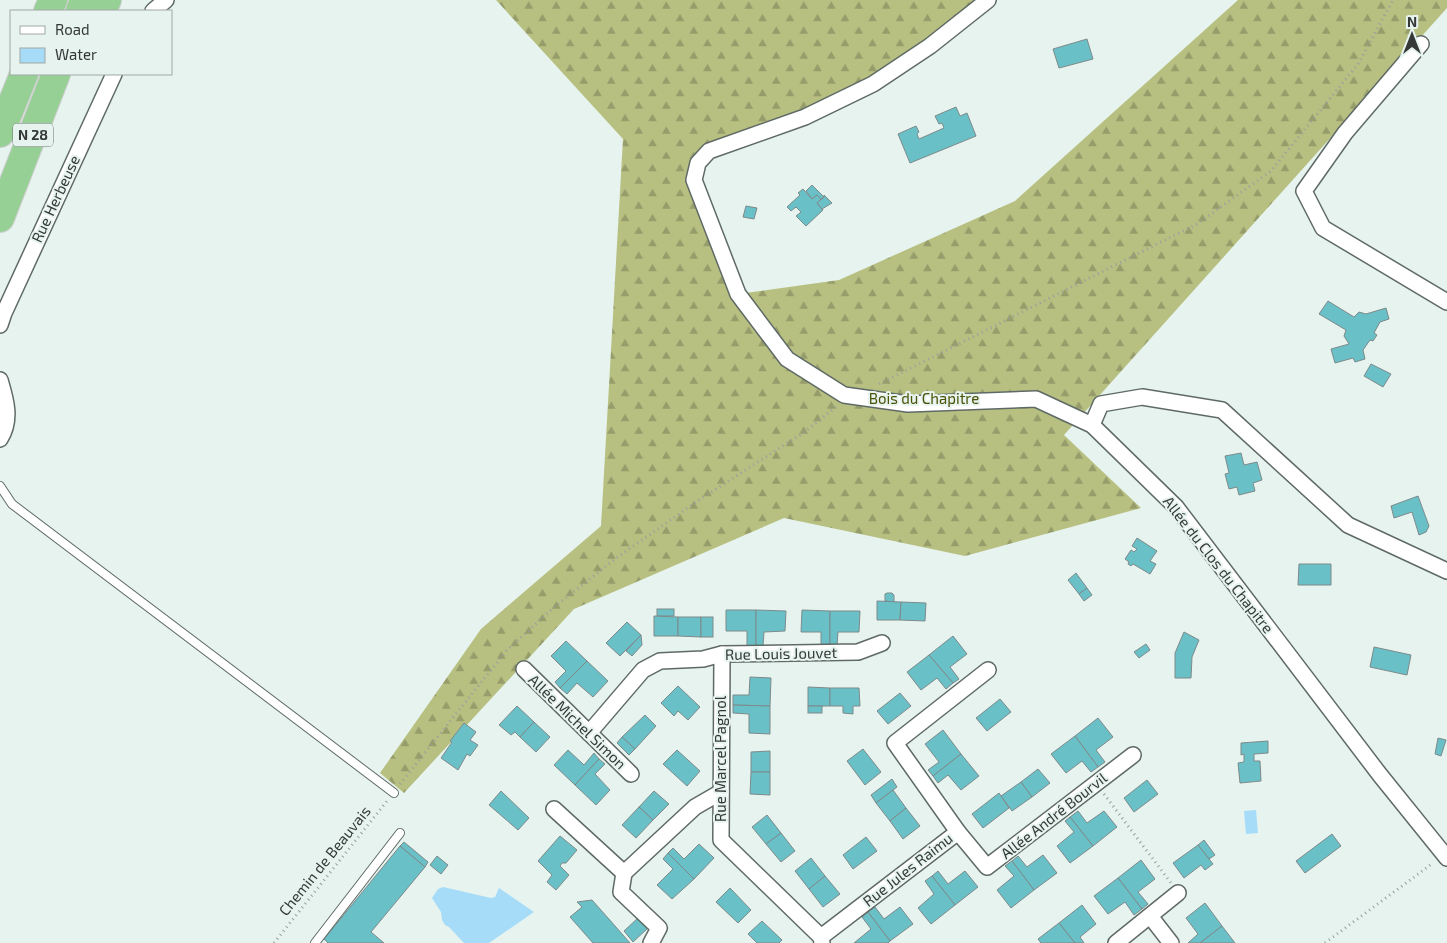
<svg xmlns="http://www.w3.org/2000/svg" width="1447" height="943" font-family="'Exo 2',sans-serif">
<style>
.forest{fill:url(#forest-firs)}
.water{fill:#a7dcf8}
.building{fill:#6ac0c7;stroke:#7d8a8b}
.lines{fill:none;stroke-linecap:round;stroke-linejoin:round}
.lane-casing{stroke:#5f6a66;stroke-width:10}
.street-casing{stroke:#5f6a66;stroke-width:18}
.highway-casing{stroke:#cecfcf;stroke-width:30}
.path{stroke:#96a09d;stroke-width:3;stroke-dasharray:1 4;stroke-linecap:butt}
.lane{stroke:#fff;stroke-width:8}
.street{stroke:#fff;stroke-width:15}
.highway{stroke:#97d095;stroke-width:28}
.labels{text-anchor:middle;stroke-width:4;stroke-linejoin:round;paint-order:stroke}
.shield{fill:#e6f3ee;stroke:#69716f;stroke-width:1}
.shield-label{font-size:14px;font-weight:bold;fill:#343938}
.street-label{font-size:15px;fill:#343938;stroke:#e6f3ee}
.park-label{font-size:15px;fill:#4b5106;stroke:#e6f3ee}
</style>
<defs>
<pattern id="forest-firs" width="22" height="20" patternUnits="userSpaceOnUse" patternTransform="scale(1.25)"><rect width="22" height="20" fill="#b8c081"/><path d="M5 1l3.5 6h-7zM16 11l3.5 6h-7z" fill="#969d6b"/></pattern>
</defs>
<rect width="100%" height="100%" fill="#e6f3ee"/>
<path class="forest" d="M496 0H988L873 84 709 151 694 180 738 294 839 280 1015 201 1238 0H1447V8L1064 435 1141 508 965 556 784 518 574 609 404 793 380 773 481 629 601 526 623 139Z"/>
<g class="water">
<path d="M1256 810 1258 833 1246 834 1244 811Z"/>
<path d="M443 887 491 898 495 897 499 888 534 912 489 943H464L449 927 445 925 442 920 441 912 432 898 438 889Z"/>
</g>
<g class="building">
<path d="M1087 39 1093 59 1059 68 1053 49Z"/>
<path d="M956 107 960 116 967 113 976 136 910 163 898 134 916 126 919 132 917 134 919 139 944 128 942 123 939 124 935 116Z"/>
<path d="M812 185 824 197 821 199 817 195 812 199 806 191Z"/>
<path d="M803 189 812 199 817 195 821 199 817 203 823 210 806 226 796 216 801 212 796 207 791 211 787 207 800 195 798 193Z"/>
<path d="M824 195 832 203 822 209 817 203 824 197Z"/>
<path d="M746 206 757 208 754 219 743 217Z"/>
<path d="M1328 301 1354 317 1359 312 1366 314 1386 308 1389 319 1380 322 1374 333 1377 335 1373 341 1370 340 1363 350 1365 359 1355 362 1353 358 1335 363 1331 349 1349 344 1344 336 1346 330 1319 314Z"/>
<path d="M1371 364 1391 374 1383 387 1364 376Z"/>
<path d="M1241 453 1244 465 1257 462 1262 480 1253 483 1255 491 1239 495 1237 487 1229 489 1225 474 1229 473 1225 456Z"/>
<path d="M1418 496 1429 526 1426 532 1419 535 1412 512 1394 518 1391 506Z"/>
<path d="M1137 538 1157 551 1150 561 1156 564 1150 574 1133 564 1131 566 1128 564 1129 562 1125 559 1131 550 1134 552 1137 549 1132 546Z"/>
<path d="M1299 564H1331V585H1298Z"/>
<path d="M1076 573 1087 588 1079 594 1068 580Z"/>
<path d="M1087 588 1092 595 1084 601 1079 594Z"/>
<path d="M887 593H892L894 595V602L885 601V594Z"/>
<path d="M877 601 901 602 900 620H877Z"/>
<path d="M901 602 926 603 925 621 900 620Z"/>
<rect x="657" y="609" width="17" height="7"/>
<path d="M726 610H756V646H747V631H726Z"/>
<path d="M756 610 786 611 785 631 764 632 763 646H756Z"/>
<path d="M802 610 830 611V646H821V632H801Z"/>
<path d="M830 611H860L859 632H838L837 646H830Z"/>
<path d="M654 616 678 617V636H654Z"/>
<path d="M678 617H701V637L678 636Z"/>
<rect x="701" y="617" width="12" height="20"/>
<path d="M627 622 641 635 620 656 606 643Z"/>
<path d="M1184 632 1199 640 1192 657 1191 678H1175V653Z"/>
<path d="M641 635 642 645 632 656 626 651Z"/>
<path d="M953 636 967 654 950 667 959 679 953 683 929 655Z"/>
<path d="M566 641 587 661 560 688 555 682 566 671 551 656Z"/>
<path d="M1146 644 1150 650 1139 658 1134 652Z"/>
<path d="M1374 647 1411 655 1407 675 1370 667Z"/>
<path d="M929 655 953 683 946 689 937 678 921 690 907 672Z"/>
<path d="M587 661 608 681 593 697 577 683 567 694 560 688Z"/>
<path d="M750 677 771 678 770 706 733 705V695H749Z"/>
<path d="M678 686 700 707 688 720 678 711 674 716 661 703Z"/>
<path d="M808 687 830 688V706H808Z"/>
<path d="M830 688H859L860 706H853V714L843 713V706H830Z"/>
<path d="M900 693 911 706 888 724 877 711Z"/>
<path d="M1000 699 1011 712 987 731 976 718Z"/>
<path d="M733 705 770 706V734L749 733V714L733 713Z"/>
<path d="M517 706 534 722 520 737 515 732 511 735 499 725Z"/>
<rect x="808" y="706" width="14" height="7"/>
<path d="M645 715 656 726 635 749 622 737Z"/>
<path d="M1098 718 1113 737 1096 750 1105 762 1098 767 1075 736Z"/>
<path d="M534 722 550 737 536 752 520 737Z"/>
<path d="M464 723 476 732 470 740 478 745 470 756 467 754 458 770 441 758 452 742 450 741Z"/>
<path d="M943 730 961 754 933 776 928 770 939 762 925 744Z"/>
<path d="M1075 736 1098 767 1091 772 1082 761 1066 773 1051 754Z"/>
<path d="M622 737 635 749 629 755 617 743Z"/>
<path d="M1438 738 1446 740 1441 756 1435 754Z"/>
<path d="M1268 741V753L1254 754V761H1260L1261 781 1240 783 1238 763 1244 762V754L1241 755V743Z"/>
<path d="M863 749 881 772 865 785 847 761Z"/>
<path d="M568 750 584 765 594 753 599 759 575 785 554 765Z"/>
<path d="M677 750 700 771 687 786 663 764Z"/>
<path d="M770 751V772H751V752Z"/>
<path d="M961 754 979 776 961 790 948 775 938 783 933 776Z"/>
<path d="M599 759 605 764 595 774 610 790 596 805 575 785Z"/>
<path d="M1038 769 1050 783 1032 797 1021 782Z"/>
<path d="M751 772H770V795L750 794Z"/>
<path d="M892 779 897 787 876 803 871 795Z"/>
<path d="M1147 780 1158 794 1134 812 1124 798Z"/>
<path d="M1021 782 1032 797 1012 811 1001 796Z"/>
<path d="M893 790 906 808 890 821 876 803Z"/>
<path d="M501 791 529 818 518 830 489 805Z"/>
<path d="M654 791 669 804 653 820 639 807Z"/>
<path d="M999 793 1009 808 983 828 972 814Z"/>
<path d="M639 807 653 820 636 838 622 825Z"/>
<path d="M906 808 920 826 903 839 890 821Z"/>
<path d="M1078 811 1087 823 1104 811 1117 827 1093 846 1070 817Z"/>
<path d="M767 815 781 833 766 844 752 827Z"/>
<path d="M1070 817 1093 846 1070 863 1057 846 1074 832 1065 821Z"/>
<path d="M781 833 795 851 781 862 766 844Z"/>
<path d="M1332 834 1341 846 1305 873 1296 861Z"/>
<path d="M560 836 577 850 566 863H562L560 866 569 875 556 890 547 882 552 875 538 861Z"/>
<path d="M866 837 877 851 853 869 843 855Z"/>
<path d="M1204 840 1215 855 1209 859 1198 845Z"/>
<path d="M404 842 428 862 425 867 400 846Z"/>
<path d="M699 844 714 858 694 879 668 853 673 848 684 859Z"/>
<path d="M1198 845 1213 864 1205 870 1201 865 1184 878 1173 863Z"/>
<path d="M400 846 425 867 371 932 384 943H328L324 939Z"/>
<path d="M668 853 694 879 672 899 657 885 673 869 663 859Z"/>
<path d="M1043 855 1057 873 1034 890 1012 861 1018 856 1027 867Z"/>
<path d="M437 856 448 865 441 874 430 865Z"/>
<path d="M811 858 825 876 809 889 795 871Z"/>
<path d="M1141 860 1155 879 1138 892 1148 904 1142 909 1118 878Z"/>
<path d="M1012 861 1034 890 1011 908 997 890 1014 876 1005 866Z"/>
<path d="M938 871 948 884 965 871 978 887 955 905 932 876Z"/>
<path d="M825 876 840 894 823 907 809 889Z"/>
<path d="M932 876 955 905 931 924 918 908 934 894 925 881Z"/>
<path d="M1118 878 1142 909 1134 915 1125 902 1108 914 1094 896Z"/>
<path d="M730 888 751 910 738 923 716 902Z"/>
<path d="M592 900 608 918 630 943H593L570 917 582 907 577 902Z"/>
<path d="M1205 903 1222 926 1200 943H1188L1198 934 1186 918Z"/>
<path d="M1082 905 1096 924 1080 937 1084 943H1075L1059 923Z"/>
<path d="M875 907 884 919 900 907 913 924 890 941 868 912Z"/>
<path d="M868 912 890 941 888 943H854L871 929 862 917Z"/>
<path d="M639 917 648 928 633 942 624 931Z"/>
<path d="M762 921 782 940 779 943H757L748 934Z"/>
<path d="M1059 923 1075 943H1041L1038 939Z"/>
<path d="M1222 926 1235 943H1200Z"/>
</g>
<g class="lines">
<defs>
<g id="lane">
<path d="M0 486 12 504 394 793"/>
<path d="M315 943 400 833"/>
</g>
<g id="street">
<path d="M988 0 930 46 873 84 805 117 709 151 698 163 694 180 738 294 787 359 844 395 908 404 1036 399 1092 425 1176 507 1380 775 1447 858"/>
<path d="M153 11 166 0"/>
<path d="M1421 44 1345 133 1304 191 1323 228 1447 302"/>
<path d="M0 325 4 313 114 74"/>
<path d="M0 380C6 400 12 420 0 439"/>
<path d="M1092 425 1101 404 1142 397 1222 410 1348 525 1447 571"/>
<path d="M722 654 721 840 821 937 822 943"/>
<path d="M524 669 631 774"/>
<path d="M589 733 643 670 660 661 703 659 722 654 858 652 882 643"/>
<path d="M554 809 624 873 621 892 659 928 651 943"/>
<path d="M958 832 987 867 1133 755"/>
<path d="M624 873 695 807 721 792"/>
<path d="M1150 916 1171 943"/>
<path d="M821 937 958 832 895 743 988 670"/>
<path d="M1116 943 1178 893"/>
</g>
<g id="highway">
<path d="M48 11 53 0"/>
<path d="M80 11 84 0"/>
<path d="M102 11 107 0"/>
<path d="M0 133 24 74"/>
<path d="M0 218 56 74"/>
</g>
</defs>
<use href="#lane" class="lane-casing"/>
<use href="#street" class="street-casing"/>
<use href="#highway" class="highway-casing"/>
<g class="path">
<path d="M879 384 1197 224 1271 171 1358 64 1393 0"/>
<path d="M400 784 507 650 553 608 615 559 699 500 803 433 836 407"/>
<path d="M1104 794 1171 883"/>
<path d="M274 943 387 801"/>
<path d="M1325 943 1433 863"/>
</g>
<use href="#lane" class="lane"/>
<use href="#street" class="street"/>
<use href="#highway" class="highway"/>
</g>
<g class="labels">
<rect class="shield" x="13" y="123.5" width="40" height="23" rx="4"/>
<g class="shield-label">
<text x="33" y="140">N 28</text>
</g>
<g class="street-label">
<text transform="translate(56 199) rotate(-65)" y="5">Rue Herbeuse</text>
<text transform="translate(1218 565) rotate(52)" y="5">Allée du Clos du Chapitre</text>
<text transform="translate(781 654) rotate(-1)" y="5">Rue Louis Jouvet</text>
<text transform="translate(577 722) rotate(44)" y="5">Allée Michel Simon</text>
<text transform="translate(721 759) rotate(-90)" y="5">Rue Marcel Pagnol</text>
<text transform="translate(1054 816) rotate(-38)" y="5">Allée André Bourvil</text>
<text transform="translate(325 861) rotate(-51)" y="5">Chemin de Beauvais</text>
<text transform="translate(908 870) rotate(-38)" y="5">Rue Jules Raimu</text>
</g>
<g class="park-label">
<text x="924" y="404">Bois du Chapitre</text>
</g>
</g>
<rect x="10" y="10" width="162" height="65" fill="#e6f3ee" stroke="#9fa9a5"/>
<rect x="20" y="26" width="25" height="8" fill="#ffffff" stroke="#9fa9a5"/>
<text x="55" y="35" font-size="15" fill="#343938">Road</text>
<rect x="20" y="48" width="25" height="15" fill="#a7dcf8" stroke="#9fa9a5"/>
<text x="55" y="60" font-size="15" fill="#343938">Water</text>
<g transform="translate(1412 35)" stroke="#e6f3ee" stroke-width="4" paint-order="stroke">
<path d="M0-4L9 19L0 12L-9 19Z" fill="#343938"/>
<text y="-8" font-size="14" font-weight="bold" text-anchor="middle" fill="#343938">N</text>
</g>
</svg>
